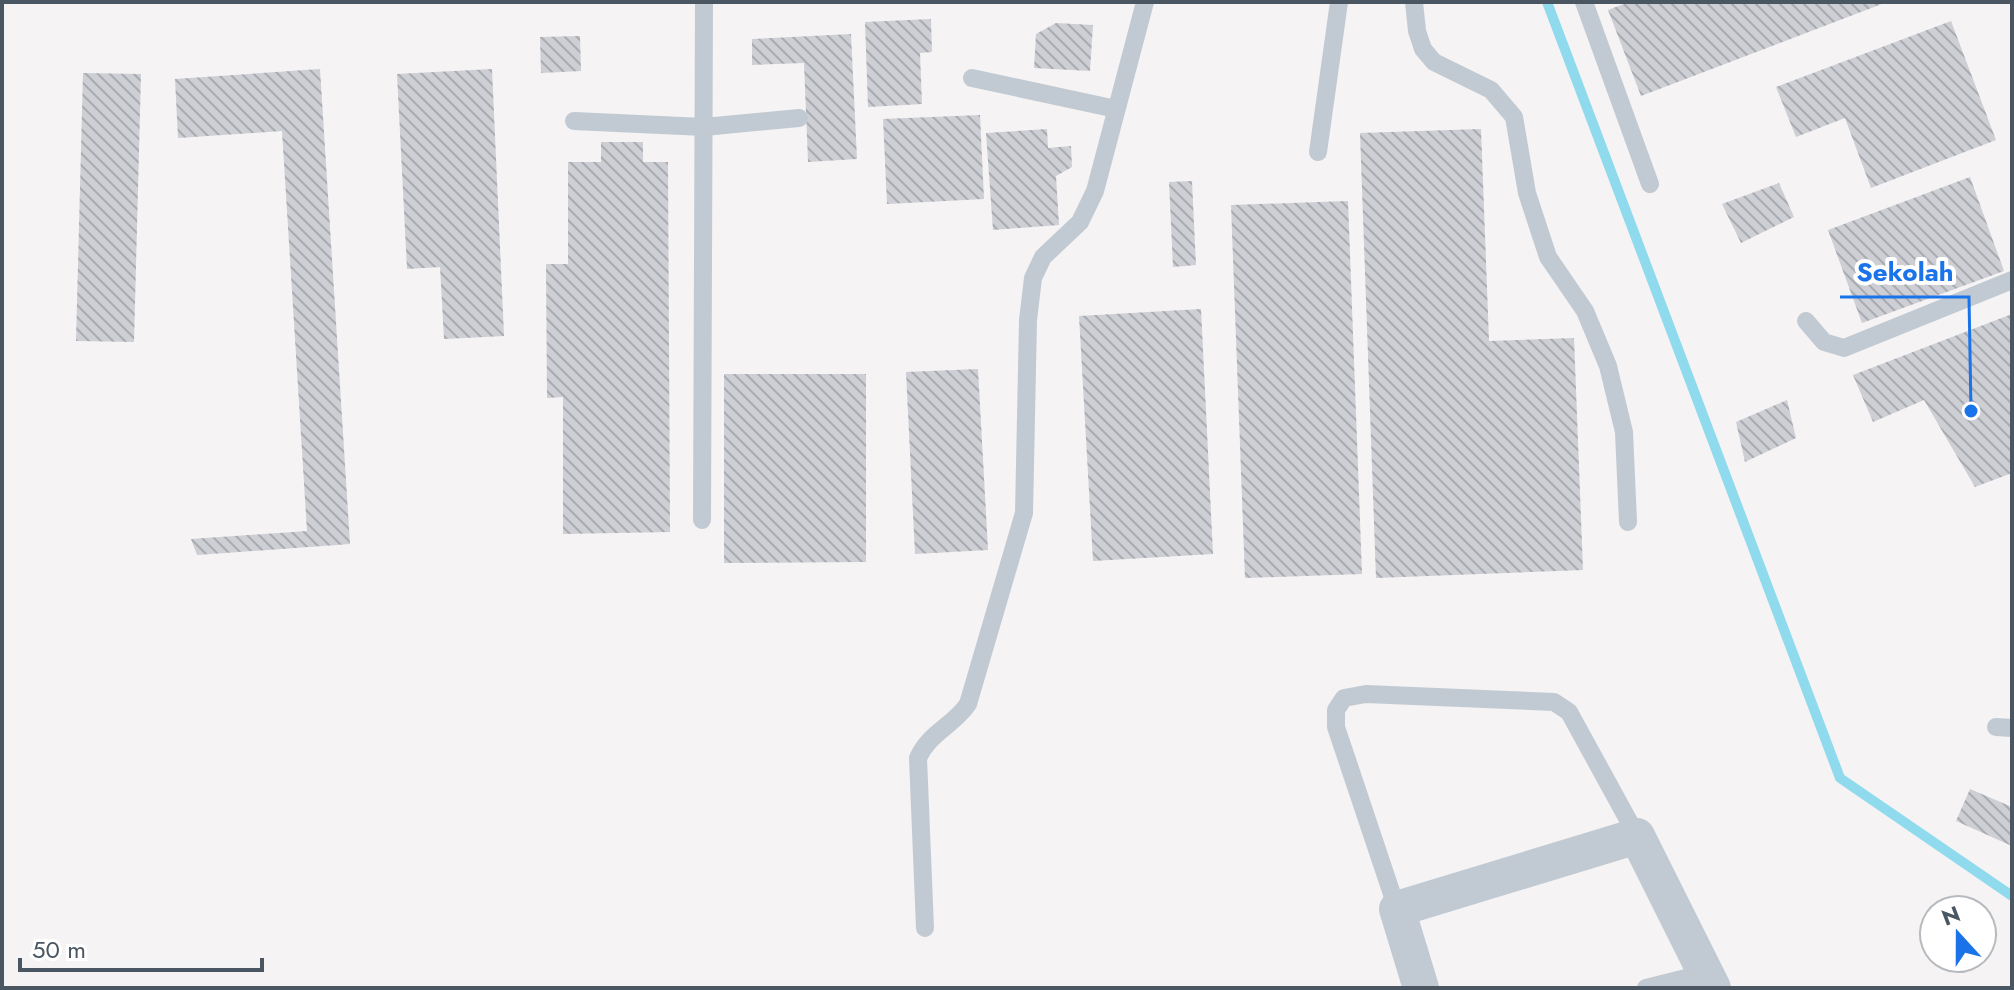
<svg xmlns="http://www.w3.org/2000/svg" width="2014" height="990" font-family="Jost,sans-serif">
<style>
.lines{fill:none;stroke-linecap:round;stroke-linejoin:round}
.stream{stroke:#90daee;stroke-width:10}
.building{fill:url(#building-back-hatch)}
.lane{stroke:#c1cad2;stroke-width:18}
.street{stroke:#c1cad2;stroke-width:36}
.leader{fill:none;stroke:#1a73e8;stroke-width:3}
.callout-dot{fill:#1a73e8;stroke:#fff;stroke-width:3}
.callout-label{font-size:26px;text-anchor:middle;font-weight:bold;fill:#1a73e8;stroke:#fff;stroke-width:8;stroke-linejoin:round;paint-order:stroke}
</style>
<defs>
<pattern id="building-back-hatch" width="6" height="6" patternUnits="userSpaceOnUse" patternTransform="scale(2)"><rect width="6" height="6" fill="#cdcfd5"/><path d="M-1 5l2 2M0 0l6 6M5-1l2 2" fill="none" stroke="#a8abb0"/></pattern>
</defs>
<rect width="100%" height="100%" fill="#f5f3f3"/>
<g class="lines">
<path class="stream" d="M1547 2 1840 778 2012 896"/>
</g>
<g class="building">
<path d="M1629 2H1887L1641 96 1608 10Z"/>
<path d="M931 19 932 52 920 53 922 104 868 107 865 22Z"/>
<path d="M1951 21 1996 140 1871 188 1845 118 1796 137 1776 87Z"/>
<path d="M1056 23 1093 25 1090 71 1034 68 1036 34Z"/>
<path d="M851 34 857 159 808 162 804 63 752 65V39Z"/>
<path d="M580 36 581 71 541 73 540 37Z"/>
<path d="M320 69 350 544 197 555 191 539 307 531 282 131 178 138 175 79Z"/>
<path d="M492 69 504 336 444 339 440 267 407 269 397 74Z"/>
<path d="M83 73 141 74 134 342 76 341Z"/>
<path d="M980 115 984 199 887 204 883 119Z"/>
<path d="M1047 129 1048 148 1071 146 1072 167 1056 176 1059 225 993 230 986 133Z"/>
<path d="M1481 129 1489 341 1574 338 1583 570 1376 578 1360 133Z"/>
<path d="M601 142H643V162H668L670 532 563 534V397L547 398 546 264H568V162H601Z"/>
<path d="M1970 177 2004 271 1862 323 1828 230Z"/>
<path d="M1192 181 1196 265 1173 267 1169 182Z"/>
<path d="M1779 183 1794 217 1741 243 1722 204Z"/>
<path d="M1348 201 1362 574 1245 578 1231 205Z"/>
<path d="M1201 309 1213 554 1093 561 1079 316Z"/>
<path d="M2012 314V473L1975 487 1924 400 1873 422 1853 375Z"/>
<path d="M978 369 988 550 915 554 906 372Z"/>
<path d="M724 374H866V562L724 563Z"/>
<path d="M1787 400 1796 438 1745 462 1736 422Z"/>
<path d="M1970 789 2012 807V846L1956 821Z"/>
</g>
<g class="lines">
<g class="lane">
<path d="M1414 2 1417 31 1423 49 1434 62 1491 90 1514 117 1527 193 1548 257 1585 311 1608 366 1624 432 1628 522"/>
<path d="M1584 2 1650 184"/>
<path d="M972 78 1116 109"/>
<path d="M574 121 704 127 799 118"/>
<path d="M1318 152 1339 2"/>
<path d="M1806 321 1824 342 1844 348 2012 280"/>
<path d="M702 520 704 2"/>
<path d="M1996 727 2012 728"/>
<path d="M1397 909 1336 727V710L1344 698 1366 694 1554 702 1569 712 1637 836"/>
<path d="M925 928 918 758C929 733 953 726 968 704L1024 513 1028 320 1033 278 1043 257 1080 222 1095 191 1145 2"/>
<path d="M1646 988 1706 973"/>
</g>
<path class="street" d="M1421 988 1397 909 1637 836 1713 988"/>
</g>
<path class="leader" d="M1971 411L1969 297H1840"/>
<circle class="callout-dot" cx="1971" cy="411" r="8"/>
<g class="callout-label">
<text x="1905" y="281">Sekolah</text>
</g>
<rect width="2014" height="990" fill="none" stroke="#4a5661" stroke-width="8"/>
<g transform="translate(1958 934) rotate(339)"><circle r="38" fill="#ffffff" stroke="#b7bbc0" stroke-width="2"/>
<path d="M0-6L14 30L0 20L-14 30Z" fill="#1a73e8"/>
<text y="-12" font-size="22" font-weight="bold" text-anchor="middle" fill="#4a5661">N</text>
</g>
<path d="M20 958v12h242v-12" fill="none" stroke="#4a5661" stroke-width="4"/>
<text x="32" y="958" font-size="24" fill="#4a5661" stroke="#ffffff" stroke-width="6" paint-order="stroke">50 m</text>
</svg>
